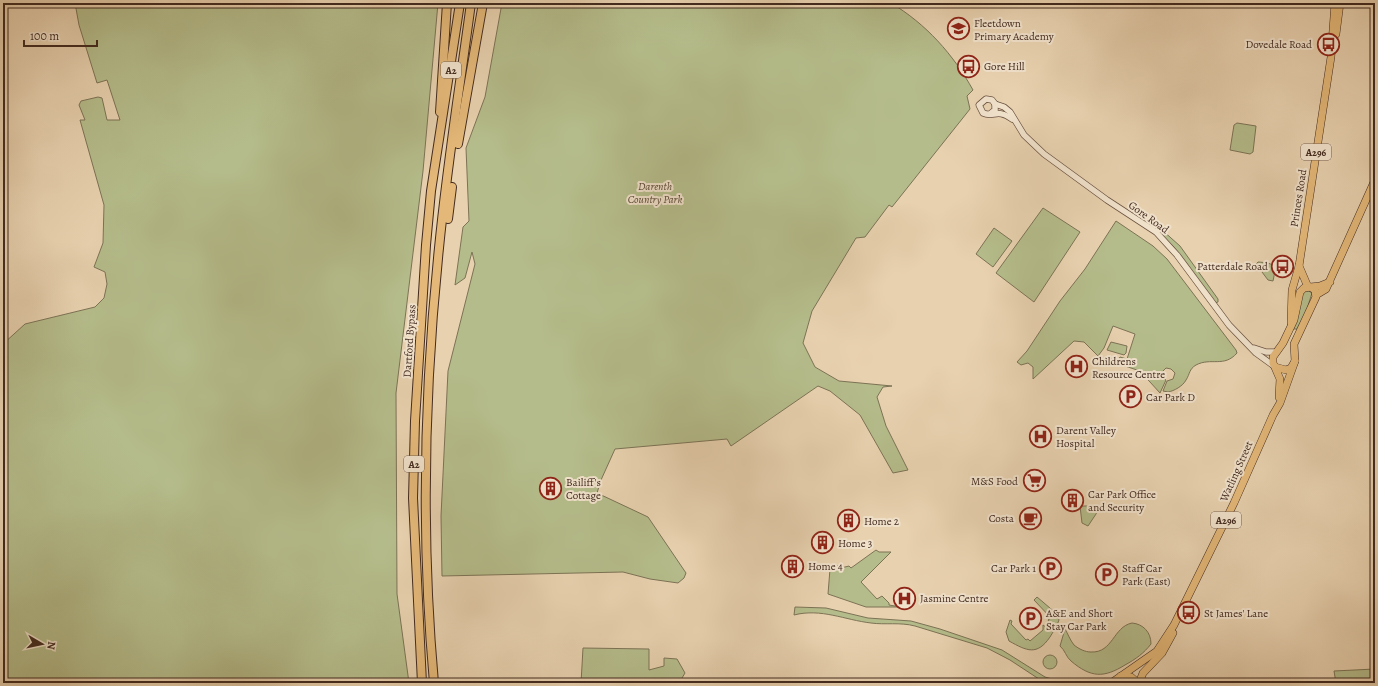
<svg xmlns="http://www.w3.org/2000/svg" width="1378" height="686" font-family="Alegreya,serif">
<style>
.green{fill:#b5bc8b;stroke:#7c7355}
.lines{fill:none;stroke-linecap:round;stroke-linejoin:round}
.minor-casing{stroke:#6c5443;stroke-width:7}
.major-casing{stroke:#422a1f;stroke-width:8}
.highway-casing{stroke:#422a1f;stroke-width:10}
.minor{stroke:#f0e1cb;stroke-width:5.5}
.major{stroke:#e4b878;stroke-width:7}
.highway{stroke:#e4b878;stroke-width:8}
.labels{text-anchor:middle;stroke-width:4;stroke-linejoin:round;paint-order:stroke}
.shield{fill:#f0e1cb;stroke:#766153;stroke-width:1}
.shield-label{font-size:10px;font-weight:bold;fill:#422a1f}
.poi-label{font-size:11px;fill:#422a1f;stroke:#f0e1cb;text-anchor:start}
.park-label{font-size:11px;font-style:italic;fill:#594735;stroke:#f0e1cb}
.street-label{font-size:11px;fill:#422a1f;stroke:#f0e1cb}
</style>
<rect width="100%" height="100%" fill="#e8d1af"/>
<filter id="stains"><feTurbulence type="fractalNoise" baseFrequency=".005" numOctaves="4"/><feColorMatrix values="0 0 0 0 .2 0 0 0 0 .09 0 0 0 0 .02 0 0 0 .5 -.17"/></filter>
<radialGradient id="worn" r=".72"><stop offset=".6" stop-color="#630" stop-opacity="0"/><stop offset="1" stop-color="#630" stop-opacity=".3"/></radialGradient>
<g class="green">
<path d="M75 3H438L423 171 396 393 397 594 409 683H3V344L25 324 95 307 104 298 107 284 105 272 94 267 103 243 104 205 80 120H85L79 105 81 101 98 97 102 98 107 120H120L107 80 97 83 79 25Z"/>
<path d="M502 3H891C926 24 953 54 973 90L967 96 970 109 892 207 889 205 865 237 856 238 812 311 803 343 815 367 839 381 892 386 883 387 877 397 886 426 908 470 893 473 860 415 830 391 818 386 731 446 727 439 615 449 601 480 597 493 648 517 686 573 684 578 678 583 650 579 623 572 442 576 441 516 448 371 475 264 472 252 465 278 455 285 463 227 469 221 466 148 485 97Z"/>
<path d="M1237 123 1256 126 1253 152 1250 154 1230 150 1234 125Z"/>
<path d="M1043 208 1080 232 1034 302 996 273Z"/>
<path d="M1116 221 1153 246 1167 259 1236 350 1237 353C1224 368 1211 357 1196 365 1189 369 1190 374 1186 380 1183 386 1174 391 1168 392L1163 391 1167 381 1173 379 1175 373 1171 369 1166 368 1162 372V377L1166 380 1160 393 1140 371 1104 359 1107 357 1118 360 1120 357 1127 359 1135 334 1113 326 1104 348 1098 356 1084 342 1074 341 1033 379V367L1028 363 1021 365 1017 362 1027 351 1060 301 1085 269Z"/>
<path d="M1152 221 1180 246 1218 299V302L1215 303 1173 246 1150 224 1149 222Z"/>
<path d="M994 228 1012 241 993 267 976 254Z"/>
<path d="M1258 262C1273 263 1277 264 1273 281L1268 280 1256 264Z"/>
<path d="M1307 290 1312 293 1306 312 1297 329H1293L1302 294Z"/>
<path d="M1111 342 1127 346 1126 353 1124 355 1107 350Z"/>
<path d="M1080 506H1089L1098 511 1088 526 1082 523Z"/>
<path d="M876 550 879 552H891L861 582 877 599 882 596 889 603V605L901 607H866L828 594 830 569 836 565 841 568 849 566 851 568Z"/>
<path d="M1037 597 1057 614 1059 620C1057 626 1053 632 1050 637 1037 656 1027 651 1009 641L1006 632 1010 620 1012 621 1011 624 1026 640 1028 639 1030 641 1043 630V625L1046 627 1050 623 1048 620 1051 618 1034 600Z"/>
<path d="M795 607 826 608 868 618 911 621 940 629 1002 650 1045 677 1052 679 1054 683H1045L1010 660 987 648 915 626C900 622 885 625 871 623 845 620 821 608 794 615Z"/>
<path d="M1132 623C1143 624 1151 632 1151 644 1144 653 1136 659 1125 665 1104 678 1091 678 1071 661 1066 657 1065 650 1060 646L1065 629C1068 634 1070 640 1074 645 1079 649 1085 652 1091 652 1113 653 1113 627 1132 623Z"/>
<path d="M583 648 649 649V670L664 666V658L677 659 685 673 679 683H581Z"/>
<circle cx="1050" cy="662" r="7"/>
<path d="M1375 669V683H1336L1334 671Z"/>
</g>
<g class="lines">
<defs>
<g id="minor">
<path d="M995 104 1004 107 1010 112 1024 135 1044 154 1107 200 1156 232 1177 255 1229 325 1256 353 1274 366"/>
<path d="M990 114 995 110V104L992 100 986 99 979 105 983 113C994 118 997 108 1012 119"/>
<path d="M1254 348 1266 352H1275"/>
</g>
<g id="major">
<path d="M1336 34 1340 3"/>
<path d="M1299 266 1308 287"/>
<path d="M1310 287 1320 286 1330 282"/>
<path d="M1316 295 1326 289 1375 180"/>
<path d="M1291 323 1292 290 1299 266 1331 57 1335 3"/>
<path d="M1275 367 1286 370 1291 368 1295 361 1294 344 1316 297 1315 290 1310 287 1304 288 1300 292 1294 320 1283 343 1273 357V363L1280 379 1279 397"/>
<path d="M1121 676 1131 677 1138 683"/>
<path d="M1111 683 1157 651 1174 625 1234 503 1273 415 1280 403 1295 361"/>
<path d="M1139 683 1143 673 1162 653 1173 633"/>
</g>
<g id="highway">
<path d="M440 112 447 3"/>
<path d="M458 144 483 3"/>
<path d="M448 219 452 187"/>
<path d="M422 683 413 498 415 421 426 245 431 191 460 3"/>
<path d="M434 683C421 539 424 392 439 248 447 166 460 85 471 3"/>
</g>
</defs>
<use href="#minor" class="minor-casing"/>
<use href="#major" class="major-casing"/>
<use href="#highway" class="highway-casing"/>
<use href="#minor" class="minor"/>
<use href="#major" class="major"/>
<use href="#highway" class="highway"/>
</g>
<defs>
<symbol id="school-ring" viewBox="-11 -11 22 22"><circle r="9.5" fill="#f0e1cb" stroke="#8f2418" stroke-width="1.5"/><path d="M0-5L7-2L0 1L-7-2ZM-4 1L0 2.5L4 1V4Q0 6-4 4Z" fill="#8f2418"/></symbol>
<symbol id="bus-ring" viewBox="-11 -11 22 22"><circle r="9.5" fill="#f0e1cb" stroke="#8f2418" stroke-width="1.5"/><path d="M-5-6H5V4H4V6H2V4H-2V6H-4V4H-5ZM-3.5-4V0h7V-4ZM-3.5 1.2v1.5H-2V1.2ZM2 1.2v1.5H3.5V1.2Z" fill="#8f2418"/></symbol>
<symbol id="hospital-ring" viewBox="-11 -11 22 22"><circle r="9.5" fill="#f0e1cb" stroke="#8f2418" stroke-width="1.5"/><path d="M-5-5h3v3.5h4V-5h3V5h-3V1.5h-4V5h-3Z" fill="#8f2418"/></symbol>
<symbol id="parking-ring" viewBox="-11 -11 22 22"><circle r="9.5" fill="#f0e1cb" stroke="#8f2418" stroke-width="1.5"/><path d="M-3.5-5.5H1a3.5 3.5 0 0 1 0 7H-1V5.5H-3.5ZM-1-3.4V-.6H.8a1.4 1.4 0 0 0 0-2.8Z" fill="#8f2418"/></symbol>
<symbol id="supermarket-ring" viewBox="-11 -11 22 22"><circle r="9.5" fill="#f0e1cb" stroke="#8f2418" stroke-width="1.5"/><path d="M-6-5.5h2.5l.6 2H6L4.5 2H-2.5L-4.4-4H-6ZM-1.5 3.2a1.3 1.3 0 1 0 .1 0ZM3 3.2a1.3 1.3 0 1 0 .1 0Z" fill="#8f2418"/></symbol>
<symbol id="building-ring" viewBox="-11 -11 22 22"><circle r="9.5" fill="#f0e1cb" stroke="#8f2418" stroke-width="1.5"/><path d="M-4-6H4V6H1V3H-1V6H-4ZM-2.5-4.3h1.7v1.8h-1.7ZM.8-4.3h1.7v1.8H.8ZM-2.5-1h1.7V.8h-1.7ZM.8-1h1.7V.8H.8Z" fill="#8f2418"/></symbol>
<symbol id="cafe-ring" viewBox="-11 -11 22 22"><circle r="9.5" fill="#f0e1cb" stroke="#8f2418" stroke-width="1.5"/><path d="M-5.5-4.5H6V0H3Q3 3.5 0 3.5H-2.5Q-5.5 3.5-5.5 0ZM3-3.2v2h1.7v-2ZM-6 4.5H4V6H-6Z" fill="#8f2418"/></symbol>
</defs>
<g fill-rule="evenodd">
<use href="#school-ring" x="946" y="16" width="25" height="25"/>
<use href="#bus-ring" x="1316" y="32" width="25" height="25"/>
<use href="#bus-ring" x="956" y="54" width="25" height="25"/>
<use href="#bus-ring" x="1270" y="254" width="25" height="25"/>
<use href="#hospital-ring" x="1064" y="354" width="25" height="25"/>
<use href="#parking-ring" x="1118" y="384" width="25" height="25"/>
<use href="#hospital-ring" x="1028" y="424" width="25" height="25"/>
<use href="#supermarket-ring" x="1022" y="468" width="25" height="25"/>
<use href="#building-ring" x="538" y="476" width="25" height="25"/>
<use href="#building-ring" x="1060" y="488" width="25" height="25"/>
<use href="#cafe-ring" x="1018" y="506" width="25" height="25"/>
<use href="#building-ring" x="836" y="508" width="25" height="25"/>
<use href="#building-ring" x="810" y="530" width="25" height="25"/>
<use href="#building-ring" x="780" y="554" width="25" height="25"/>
<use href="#parking-ring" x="1038" y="556" width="25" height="25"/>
<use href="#parking-ring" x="1094" y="562" width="25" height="25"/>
<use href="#hospital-ring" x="892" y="586" width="25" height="25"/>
<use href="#bus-ring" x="1176" y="600" width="25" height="25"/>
<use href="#parking-ring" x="1018" y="606" width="25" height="25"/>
</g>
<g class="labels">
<g class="shield">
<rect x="441" y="62" width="20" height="16" rx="3"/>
<rect x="1301" y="144" width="30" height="16" rx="3"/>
<rect x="404" y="456" width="20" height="16" rx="3"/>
<rect x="1211" y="512" width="30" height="16" rx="3"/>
</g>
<g class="shield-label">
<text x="451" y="74">A2</text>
<text x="1316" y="156">A296</text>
<text x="414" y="468">A2</text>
<text x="1226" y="524">A296</text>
</g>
<g class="poi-label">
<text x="974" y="27">Fleetdown<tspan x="974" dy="13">Primary Academy</tspan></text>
<text x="1312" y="48" text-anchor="end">Dovedale Road</text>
<text x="984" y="70">Gore Hill</text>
<text x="1268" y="270" text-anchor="end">Patterdale Road</text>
<text x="1092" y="365">Childrens<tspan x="1092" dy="13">Resource Centre</tspan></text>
<text x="1146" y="401">Car Park D</text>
<text x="1056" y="434">Darent Valley<tspan x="1056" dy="13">Hospital</tspan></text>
<text x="1018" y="485" text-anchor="end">M&amp;S Food</text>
<text x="566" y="486">Bailiff's<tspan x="566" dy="13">Cottage</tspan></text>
<text x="1088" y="498">Car Park Office<tspan x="1088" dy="13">and Security</tspan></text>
<text x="1014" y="522" text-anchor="end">Costa</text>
<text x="864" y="525">Home 2</text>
<text x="838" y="547">Home 3</text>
<text x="808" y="570">Home 4</text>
<text x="1036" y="572" text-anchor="end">Car Park 1</text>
<text x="1122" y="572">Staff Car<tspan x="1122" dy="13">Park (East)</tspan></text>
<text x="920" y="602">Jasmine Centre</text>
<text x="1046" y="617">A&amp;E and Short<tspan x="1046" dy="13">Stay Car Park</tspan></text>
<text x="1204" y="617">St James' Lane</text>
</g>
<g class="park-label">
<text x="655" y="190">Darenth<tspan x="655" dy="13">Country Park</tspan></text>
</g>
<g class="street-label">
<text transform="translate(1298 198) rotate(-81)" y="4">Princes Road</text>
<text transform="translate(1149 217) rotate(36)" y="4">Gore Road</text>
<text transform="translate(409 341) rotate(-86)" y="4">Dartford Bypass</text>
<text transform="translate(1236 471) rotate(-66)" y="4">Watling Street</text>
</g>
</g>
<rect width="1378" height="686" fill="none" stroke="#e8d1af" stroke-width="16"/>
<rect x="4" y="4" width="1370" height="678" fill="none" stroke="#422a1f" stroke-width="2"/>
<rect x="8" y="8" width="1362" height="670" fill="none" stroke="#422a1f"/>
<g transform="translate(42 644) rotate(99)" stroke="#f0e1cb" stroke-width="3" paint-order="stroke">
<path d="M0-3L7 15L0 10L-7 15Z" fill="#422a1f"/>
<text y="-6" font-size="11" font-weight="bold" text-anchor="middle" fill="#422a1f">N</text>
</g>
<path d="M24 40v6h73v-6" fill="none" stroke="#422a1f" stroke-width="2"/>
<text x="30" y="40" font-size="12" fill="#422a1f" stroke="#f0e1cb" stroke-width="3" paint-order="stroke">100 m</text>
<rect width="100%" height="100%" filter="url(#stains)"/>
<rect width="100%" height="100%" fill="url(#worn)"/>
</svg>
